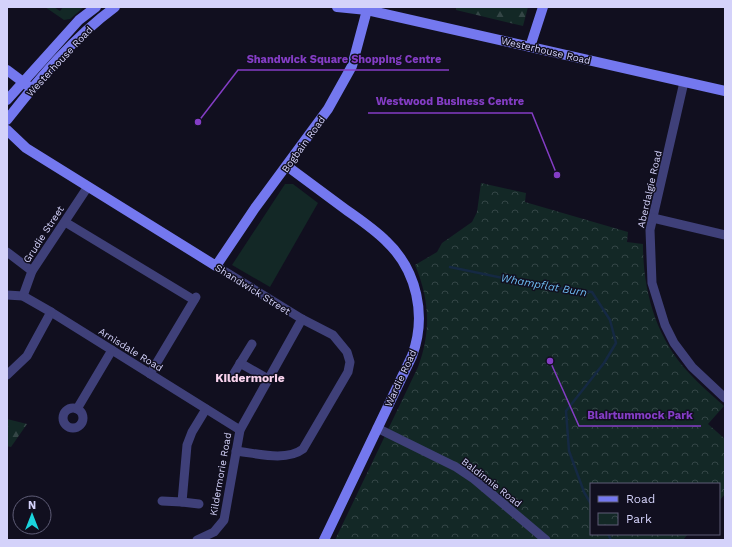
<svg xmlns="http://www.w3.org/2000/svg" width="732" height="547" font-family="'Work Sans',sans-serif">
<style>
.green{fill:#132826}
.forest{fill:url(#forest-firs)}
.park{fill:url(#park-crowns)}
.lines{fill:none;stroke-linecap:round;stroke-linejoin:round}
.stream{stroke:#152943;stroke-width:2.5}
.street{stroke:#3f4079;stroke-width:9}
.secondary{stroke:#7478ef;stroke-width:10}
.labels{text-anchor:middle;stroke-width:3;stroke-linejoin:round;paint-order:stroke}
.street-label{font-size:10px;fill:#d4d2fa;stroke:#110f1f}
.water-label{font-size:11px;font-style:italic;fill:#6cb9ee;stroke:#110f1f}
.quarter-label{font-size:12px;font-weight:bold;fill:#fad4ee;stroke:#110f1f}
.leader{fill:none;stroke:#843dc5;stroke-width:1.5}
.callout-dot{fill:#843dc5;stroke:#110f1f;stroke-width:1.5}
.callout-label{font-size:11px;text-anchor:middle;font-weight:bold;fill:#843dc5;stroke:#110f1f;stroke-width:3;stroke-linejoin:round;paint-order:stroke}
</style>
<defs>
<pattern id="forest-firs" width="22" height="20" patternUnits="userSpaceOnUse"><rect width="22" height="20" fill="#132826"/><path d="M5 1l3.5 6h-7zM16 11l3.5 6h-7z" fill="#344646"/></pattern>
<pattern id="park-crowns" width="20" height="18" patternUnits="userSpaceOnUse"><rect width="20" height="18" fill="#132826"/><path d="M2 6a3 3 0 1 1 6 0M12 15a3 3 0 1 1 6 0" fill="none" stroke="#344646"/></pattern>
</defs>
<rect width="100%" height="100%" fill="#110f1f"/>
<g class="green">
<path d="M45 7H54L60 11 63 7H84L70 19 64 20Z"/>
<path d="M285 184H293L318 203 270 287 232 265Z"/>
</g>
<g class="forest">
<path d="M456 7H528L523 26 456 10Z"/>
<path d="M7 419 27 424 11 447 7 446Z"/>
</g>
<path class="park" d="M481 183 526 193 525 202 628 232 627 242 643 244C643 291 656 338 689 373 700 385 712 395 724 406L708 424 725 439V494L719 501V484H591V534H688L683 540H335L418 367C431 333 430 300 415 265L437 252 442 243 472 222 477 212Z"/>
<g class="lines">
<g class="stream">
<path d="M450 267 541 286 592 292 610 320 616 343 604 363 566 411 569 451 584 492 591 504"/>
<path d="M608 534 611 540"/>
</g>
<g class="street">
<path d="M684 82 650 230 652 283 665 325 674 343 692 367 725 398"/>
<path d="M653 218 725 235"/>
<path d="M65 222 194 300"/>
<path d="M7 252 32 271"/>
<path d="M216 266 302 319 333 335 347 352 350 362 348 372 303 449C286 462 255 453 236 451"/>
<path d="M7 295 23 296 51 312 240 430"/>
<path d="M23 296 32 271 87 188"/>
<path d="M240 363 268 379"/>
<path d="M150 374 196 297"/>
<path d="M7 375 27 356 51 312"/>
<path d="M233 375 252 344"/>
<circle cx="73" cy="418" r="10"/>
<path d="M77 409 112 350"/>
<path d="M377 428 456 467 474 479 546 540"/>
<path d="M162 501 182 502 187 445 192 432 206 409"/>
<path d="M182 502 199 504"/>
<path d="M197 540 214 532 224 520 240 430 302 319"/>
</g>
<g class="secondary">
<path d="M337 7 367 10 725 91"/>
<path d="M530 47 543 7"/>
<path d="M7 70 27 85"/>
<path d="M7 100 79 20 96 7"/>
<path d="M7 120C39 79 73 38 115 7"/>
<path d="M7 130 26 148 216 266 255 208 328 109 352 66 367 10"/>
<path d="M287 166C306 180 326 195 345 209 359 219 374 229 386 241 417 270 427 316 412 356L324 540"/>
</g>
</g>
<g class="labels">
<g class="street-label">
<text transform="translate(546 50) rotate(13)" y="4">Westerhouse Road</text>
<text transform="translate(59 61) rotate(-47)" y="4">Westerhouse Road</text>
<text transform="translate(303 144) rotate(-54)" y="4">Bogbain Road</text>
<text transform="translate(649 189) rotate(-77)" y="4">Aberdalgie Road</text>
<text transform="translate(43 234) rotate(-57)" y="4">Grudie Street</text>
<text transform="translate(253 289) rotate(32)" y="4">Shandwick Street</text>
<text transform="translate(131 349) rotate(32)" y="4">Arnisdale Road</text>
<text transform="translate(400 378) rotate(-65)" y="4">Wardie Road</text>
<text transform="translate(220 474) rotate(-80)" y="4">Kildermorie Road</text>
<text transform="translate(492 482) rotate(38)" y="4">Baldinnie Road</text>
</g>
<g class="water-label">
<text transform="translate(544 285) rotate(10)" y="4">Whampflat Burn</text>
</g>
<g class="quarter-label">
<text x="250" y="382">Kildermorie</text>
</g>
</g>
<path class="leader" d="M198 122L238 70H449M557 175L532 113H368M550 361L579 426H701"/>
<g class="callout-dot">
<circle cx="198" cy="122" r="4"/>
<circle cx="557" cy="175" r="4"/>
<circle cx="550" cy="361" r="4"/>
</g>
<g class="callout-label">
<text x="344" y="63">Shandwick Square Shopping Centre</text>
<text x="450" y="105">Westwood Business Centre</text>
<text x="640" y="419">Blairtummock Park</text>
</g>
<rect width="732" height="547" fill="none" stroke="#d4d2fa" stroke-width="16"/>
<rect x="590" y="483" width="130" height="52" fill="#110f1f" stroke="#5f5d77"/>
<rect x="598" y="496" width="20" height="6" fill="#7478ef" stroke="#5f5d77"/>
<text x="626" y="503" font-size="12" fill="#d4d2fa">Road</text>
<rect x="598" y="513" width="20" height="12" fill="url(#park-crowns)" stroke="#5f5d77"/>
<text x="626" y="523" font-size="12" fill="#d4d2fa">Park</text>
<g transform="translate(32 515)"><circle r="19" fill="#110f1f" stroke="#5f5d77"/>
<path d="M0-3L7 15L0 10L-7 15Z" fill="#1ad5de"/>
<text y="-6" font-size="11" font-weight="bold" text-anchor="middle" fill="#d4d2fa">N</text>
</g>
</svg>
